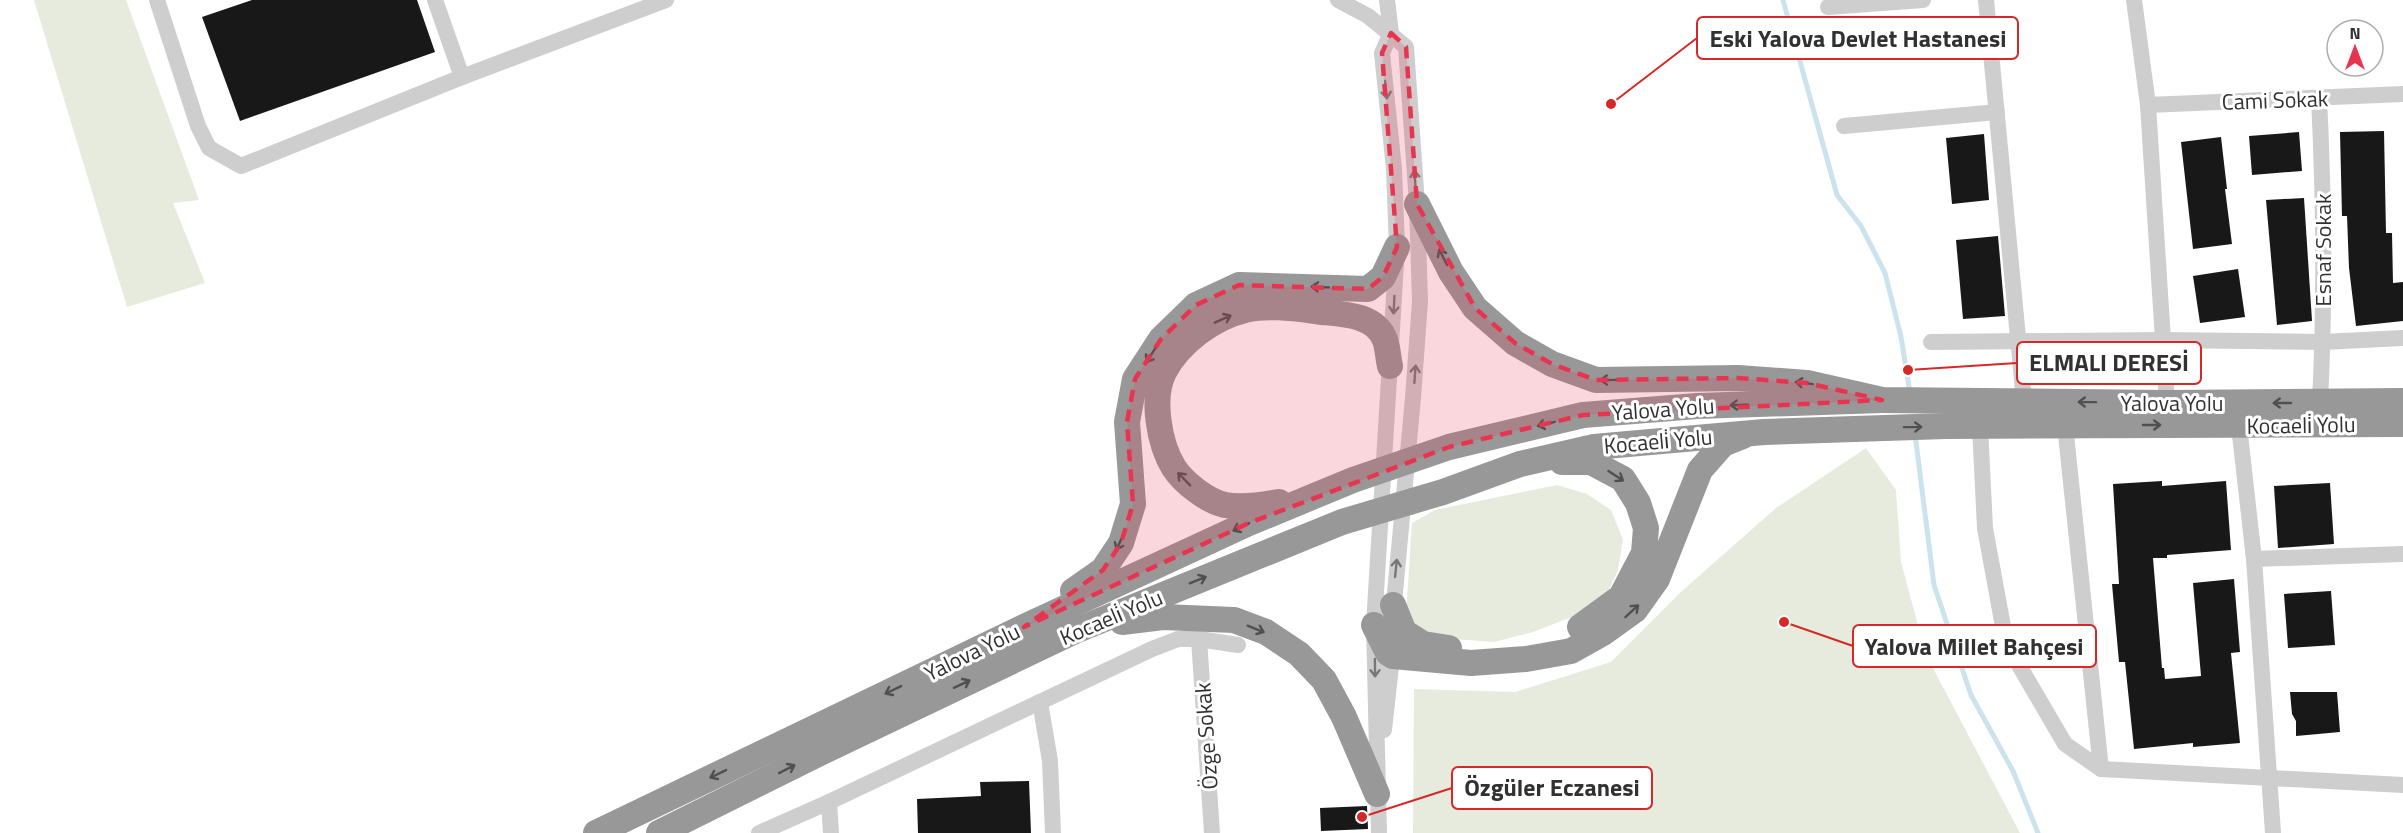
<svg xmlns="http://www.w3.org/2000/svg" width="2403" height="833" font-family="'Titillium Web',sans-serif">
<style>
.green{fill:#e6ebdd}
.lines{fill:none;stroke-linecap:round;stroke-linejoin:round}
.stream{stroke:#cce3ed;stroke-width:5}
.building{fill:#181818}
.minor{stroke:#cecece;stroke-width:16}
.highway{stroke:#989898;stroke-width:26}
.oneway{stroke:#787878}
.oneway2{stroke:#505050}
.marked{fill:#e73550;fill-opacity:0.2;stroke:#e73550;stroke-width:4.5;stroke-dasharray:12 8;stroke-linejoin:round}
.labels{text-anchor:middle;stroke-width:6;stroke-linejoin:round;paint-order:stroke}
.street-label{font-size:22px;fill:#313131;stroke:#fff}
.leader{fill:none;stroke:#d62828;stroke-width:2}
.callout-dot{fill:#d62828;stroke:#fff;stroke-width:2}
.callout{fill:#fff;stroke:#d62828;stroke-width:2}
.callout-label{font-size:24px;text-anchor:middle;font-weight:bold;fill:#313131}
</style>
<rect width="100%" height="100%" fill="#fff"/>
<g class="green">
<path d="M34 0H126L199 200 173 203 205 283 127 307Z"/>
<path d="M1866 448 1896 490 1901 562 1926 655 2020 833H1413L1414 689 1515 692 1611 662 1683 590 1776 508Z"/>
<path d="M1557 485 1587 494 1611 510 1623 540 1618 570 1609 590 1577 615 1533 632 1494 642 1441 638 1416 626 1406 615 1412 523 1435 510Z"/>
</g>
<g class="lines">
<g class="stream">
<path d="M1783 0 1837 195 1861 226 1885 273 1901 337 1910 393"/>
<path d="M1915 434 1934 585 1971 695 2013 771 2038 833"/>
</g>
</g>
<g class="building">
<path d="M252 0H417L435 52 240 121 202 17Z"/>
<path d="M2384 131 2386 233H2392L2393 283 2403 282V321L2356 326 2349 268 2347 216H2342L2340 132Z"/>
<path d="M2299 132 2302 171 2252 175 2249 136Z"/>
<path d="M1984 134 1989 200 1952 204 1946 138Z"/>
<path d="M2221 137 2227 189H2225L2232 244 2193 249 2181 142Z"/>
<path d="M2304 198 2312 321 2277 325 2266 200Z"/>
<path d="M1998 236 2005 316 1963 319 1956 240Z"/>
<path d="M2238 269 2245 317 2200 323 2193 276Z"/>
<path d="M2162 481V486L2226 481 2231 550 2167 555V558H2153L2162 668H2164L2165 679 2201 676 2193 583 2234 579 2240 652 2231 653 2240 743 2193 747V743L2134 749 2125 662H2119L2112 584H2119L2113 484Z"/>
<path d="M2330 483 2334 544 2278 548 2274 486Z"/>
<path d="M2331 591 2335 645 2288 648 2284 594Z"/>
<path d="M2290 692H2337L2340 732 2296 736V721L2292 714Z"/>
<path d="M1029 781 1031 833H918L917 799 981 796 980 782Z"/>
<path d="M1367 806 1368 829 1321 831 1320 808Z"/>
</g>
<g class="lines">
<g class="minor">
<path d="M157 0 198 126 209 148 241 166 462 77"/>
<path d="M435 0 462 77 666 0"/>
<path d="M1338 0 1368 16 1406 47 1417 204 1420 301 1413 398 1393 614"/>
<path d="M1986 0 2024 401"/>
<path d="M2134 0 2148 105 2167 403"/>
<path d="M1828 7 1923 0"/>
<path d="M2319 98C2324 200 2325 301 2320 402"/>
<path d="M2148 105 2403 94"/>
<path d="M1844 126 1997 112"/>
<path d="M1931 342 2162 340 2323 342 2403 338"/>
<path d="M2065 425 2101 769"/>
<path d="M2239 426 2254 559 2273 833"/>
<path d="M1980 427 1985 528 2006 643 2065 744 2101 769 2403 785"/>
<path d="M2254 559 2403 554"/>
<path d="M1199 639 1212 833"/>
<path d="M1040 702 1050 761 1053 833"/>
<path d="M1384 730 1393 648"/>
<path d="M829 802 831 833"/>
<path d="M759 833 829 802 1152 649 1178 639H1199L1238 645"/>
<path d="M1379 833 1374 625 1397 247 1394 169 1382 53 1391 33 1387 0"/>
</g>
<g class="highway">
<path d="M1417 204 1451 272 1475 308 1515 343 1552 364 1596 380 1738 378 1807 383 1882 400 2167 403 2403 401"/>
<path d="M1562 462H1591L1623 479 1638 503 1646 528 1644 553 1621 597 1580 627"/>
<path d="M1279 502C1262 505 1241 508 1225 505 1207 501 1184 483 1174 468 1159 444 1151 397 1164 372 1179 343 1214 317 1245 310 1269 304 1298 309 1322 312 1344 314 1376 315 1385 340 1388 348 1388 358 1390 366"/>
<path d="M1073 591 1103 570 1121 543 1133 504 1127 422 1135 379 1161 339 1196 305 1239 285 1368 289 1383 277 1397 247"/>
<path d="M1393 605 1404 632 1423 644 1449 648"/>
<path d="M1122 622 1163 617 1234 620 1266 632 1299 654 1324 680 1344 717 1377 794"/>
<path d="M1374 625 1388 653 1393 656 1471 663 1526 659 1571 651 1603 633 1635 610 1657 579 1700 470 1723 444 1743 436"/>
<path d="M596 833 1024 627 1249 523 1353 480 1449 447 1583 415 1697 406 1882 400"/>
<path d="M659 833 828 749 1075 631 1342 522 1443 492 1520 464 1594 447 1764 432 1946 426 2403 424"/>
</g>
</g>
<defs><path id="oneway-shaft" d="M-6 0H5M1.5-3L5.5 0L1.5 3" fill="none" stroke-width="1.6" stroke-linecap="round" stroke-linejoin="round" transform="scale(1.5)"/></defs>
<g class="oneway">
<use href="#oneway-shaft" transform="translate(1386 90) rotate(84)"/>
<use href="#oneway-shaft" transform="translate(1415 179) rotate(-94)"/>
<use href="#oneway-shaft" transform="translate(1394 305) rotate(93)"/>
<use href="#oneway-shaft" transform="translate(1415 374) rotate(-86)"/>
<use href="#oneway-shaft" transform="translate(1396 568) rotate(-84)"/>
<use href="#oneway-shaft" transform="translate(1375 668) rotate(89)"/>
</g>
<g class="oneway2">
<use href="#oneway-shaft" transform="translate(1443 257) rotate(-117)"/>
<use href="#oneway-shaft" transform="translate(1320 287) rotate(-177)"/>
<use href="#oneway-shaft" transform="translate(1223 319) rotate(-24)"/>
<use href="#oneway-shaft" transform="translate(1151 355) rotate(123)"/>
<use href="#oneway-shaft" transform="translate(1609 380) rotate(179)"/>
<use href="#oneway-shaft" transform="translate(1804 383) rotate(-173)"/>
<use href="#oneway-shaft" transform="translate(2087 402) rotate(-179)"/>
<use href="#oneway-shaft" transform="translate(2282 403) rotate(180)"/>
<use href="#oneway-shaft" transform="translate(1739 405) rotate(178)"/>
<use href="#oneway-shaft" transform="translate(1546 424) rotate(166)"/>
<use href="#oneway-shaft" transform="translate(2152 425)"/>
<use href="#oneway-shaft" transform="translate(1913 427) rotate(-1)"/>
<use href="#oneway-shaft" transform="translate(1616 476) rotate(33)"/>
<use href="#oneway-shaft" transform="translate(1184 479) rotate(-134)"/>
<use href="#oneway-shaft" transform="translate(1241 527) rotate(155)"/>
<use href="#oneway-shaft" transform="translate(1120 542) rotate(114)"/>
<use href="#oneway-shaft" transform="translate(1198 580) rotate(-22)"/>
<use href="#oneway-shaft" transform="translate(1632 611) rotate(-43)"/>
<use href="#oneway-shaft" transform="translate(1256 629) rotate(22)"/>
<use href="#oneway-shaft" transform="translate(962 684) rotate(-25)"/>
<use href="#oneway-shaft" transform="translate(893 690) rotate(154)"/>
<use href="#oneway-shaft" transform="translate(787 769) rotate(-27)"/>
<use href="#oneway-shaft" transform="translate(718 774) rotate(154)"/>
</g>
<path class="marked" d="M1391 33 1406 47 1417 204 1475 308 1515 343 1552 364 1596 380 1738 378 1807 383 1882 400 1583 415 1449 447 1249 523 1024 627 1103 570 1121 543 1133 504 1127 422 1135 379 1161 339 1196 305 1239 285 1368 289 1383 277 1397 247 1382 53Z"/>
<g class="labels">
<g class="street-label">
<text transform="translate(2275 100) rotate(-2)" y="8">Cami Sokak</text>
<text transform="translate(2323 250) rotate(-90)" y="8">Esnaf Sokak</text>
<text x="2172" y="411">Yalova Yolu</text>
<text transform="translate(1663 409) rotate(-4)" y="8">Yalova Yolu</text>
<text transform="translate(2301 425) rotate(-1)" y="8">Kocaeli̇ Yolu</text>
<text transform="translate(1658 441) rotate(-5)" y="8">Kocaeli̇ Yolu</text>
<text transform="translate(1111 617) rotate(-23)" y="8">Kocaeli̇ Yolu</text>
<text transform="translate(972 652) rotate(-26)" y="8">Yalova Yolu</text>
<text transform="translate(1206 736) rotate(-94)" y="8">Özge Sokak</text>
</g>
</g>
<path class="leader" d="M1611 104L1697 38M1908 370L2017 363M1784 622L1853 646M1362 817L1452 788"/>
<g class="callout-dot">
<circle cx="1611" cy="104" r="6"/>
<circle cx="1908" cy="370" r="6"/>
<circle cx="1784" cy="622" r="6"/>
<circle cx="1362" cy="817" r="6"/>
</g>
<g class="callout">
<rect x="1697" y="17" width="321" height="42" rx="6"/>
<rect x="2017" y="342" width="184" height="42" rx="6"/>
<rect x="1853" y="625" width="243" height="42" rx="6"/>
<rect x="1452" y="767" width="200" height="42" rx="6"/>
</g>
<g class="callout-label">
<text x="1858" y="47">Eski Yalova Devlet Hastanesi</text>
<text x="2109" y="371">ELMALI DERESİ</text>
<text x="1974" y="655">Yalova Millet Bahçesi</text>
<text x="1552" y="796">Özgüler Eczanesi</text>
</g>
<g transform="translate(2355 48)"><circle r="28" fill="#ffffff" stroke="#adadad" stroke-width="1.5"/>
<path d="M0-4.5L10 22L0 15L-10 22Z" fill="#e73550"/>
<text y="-9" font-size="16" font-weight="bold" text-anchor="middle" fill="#313131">N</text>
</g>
</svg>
